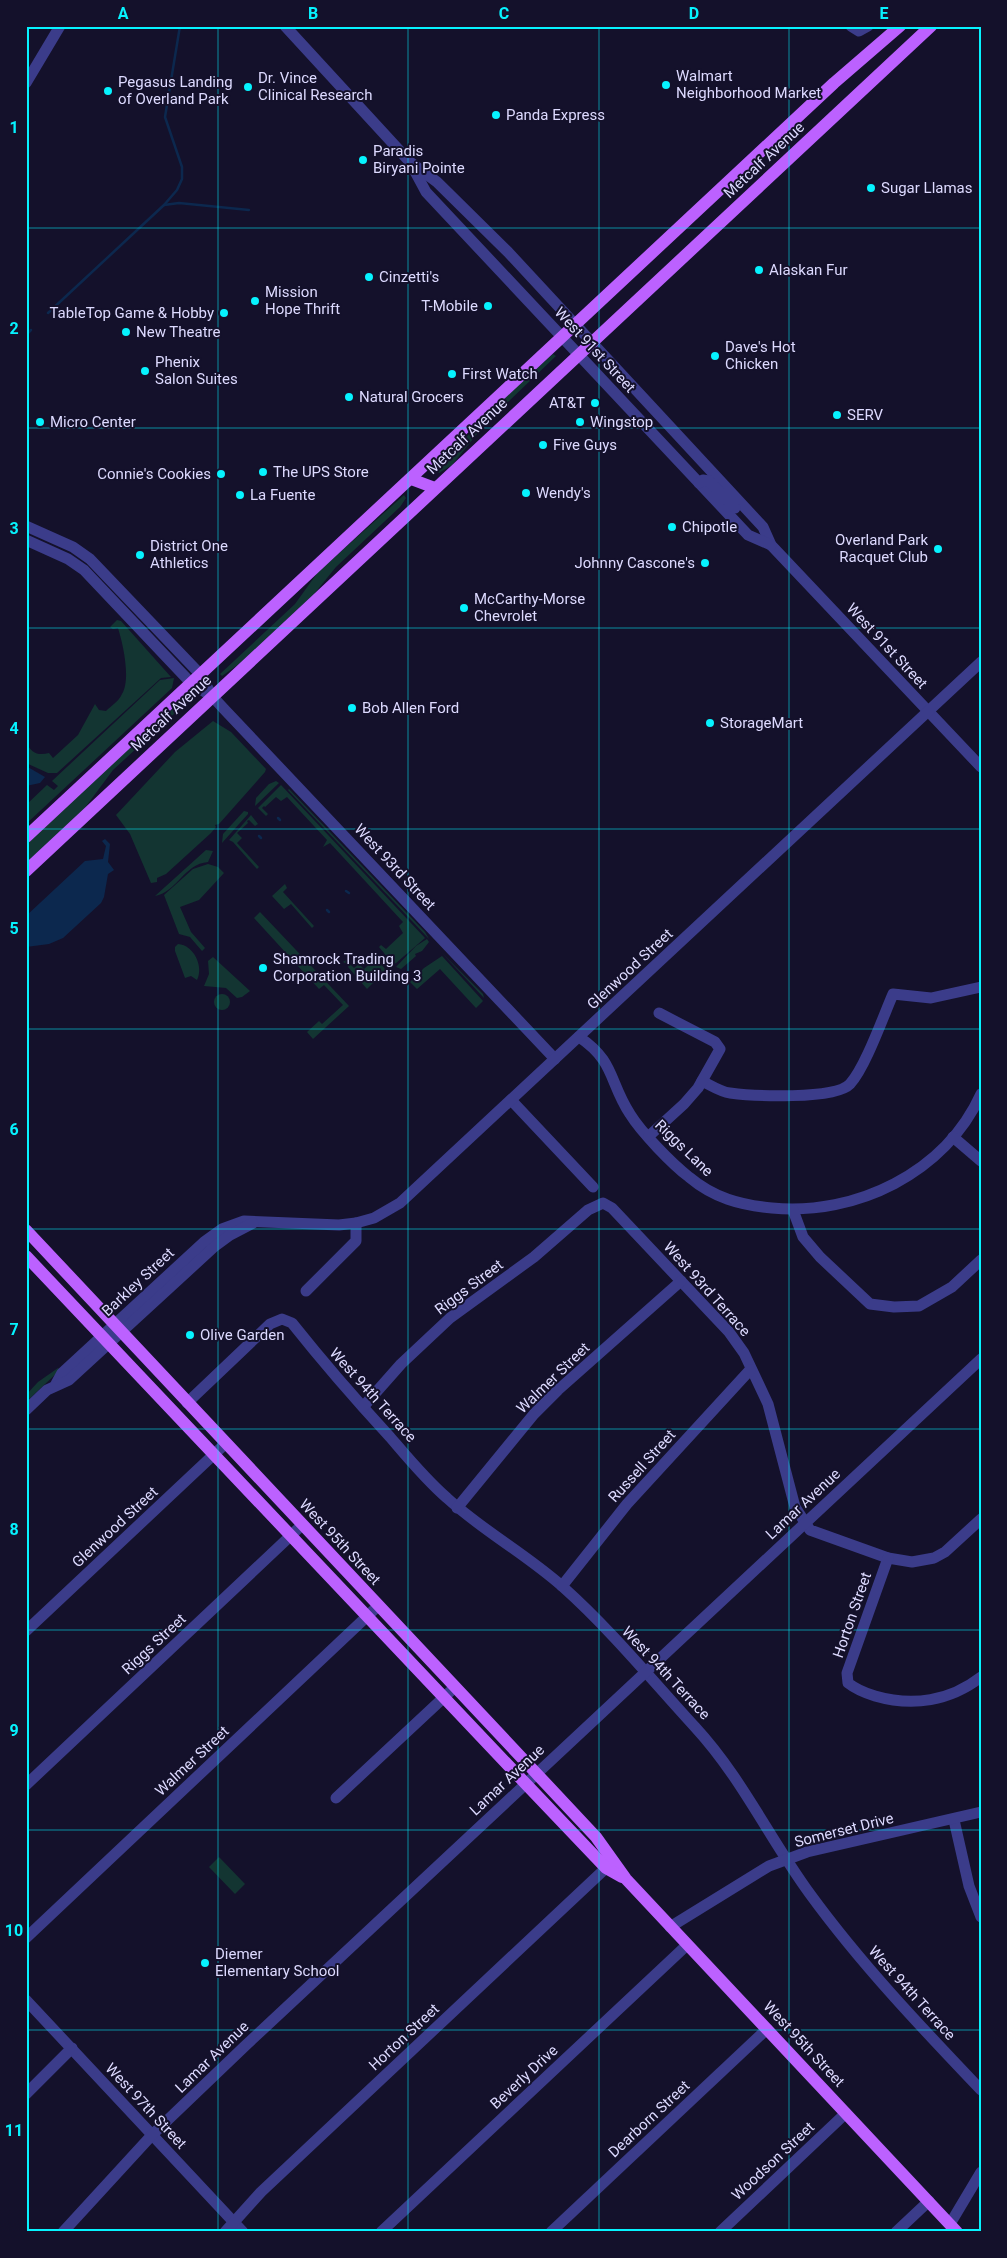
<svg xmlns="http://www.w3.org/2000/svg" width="1007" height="2258" font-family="Roboto,sans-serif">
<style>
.green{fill:#133532}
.water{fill:#0c284e}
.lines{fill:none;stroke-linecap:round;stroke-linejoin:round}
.stream{stroke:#0c284e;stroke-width:2.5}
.minor{stroke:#3b3c8a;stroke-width:11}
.major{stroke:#bc61ff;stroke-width:12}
.grid{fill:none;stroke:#06f3ff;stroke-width:1;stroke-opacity:0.55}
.poi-dot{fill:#06f3ff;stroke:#14112b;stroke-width:2}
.labels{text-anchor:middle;stroke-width:4;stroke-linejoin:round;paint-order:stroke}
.poi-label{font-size:15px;fill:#dddaff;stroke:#14112b;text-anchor:start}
.street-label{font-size:15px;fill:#dddaff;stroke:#14112b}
.neatline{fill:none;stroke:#06f3ff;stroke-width:2}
.grid-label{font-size:16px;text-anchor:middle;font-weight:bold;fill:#06f3ff}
</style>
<rect width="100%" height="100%" fill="#14112b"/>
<g class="green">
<path d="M553 354 556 356 486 423 452 465 439 473 437 471 447 457 503 399Z"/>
<path d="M404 495 406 498 400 507 336 567 314 594 239 664 222 676 220 674 295 604 318 572Z"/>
<path d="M117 620 121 621 171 677 161 678 57 773H48L26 763V742C31 753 38 756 49 753L53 758 78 735 95 704 99 710 106 711C111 706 119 701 122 694 131 679 123 644 118 628L113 629 110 627Z"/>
<path d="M174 678 172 688 26 824V805L47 785 54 790 58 786 52 781 160 680Z"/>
<path d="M185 700 187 702 113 770 84 809 26 863V844L165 715Z"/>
<path d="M213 721 231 732 266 769 265 772 219 824 215 825 216 827 211 833 166 874 157 878V882L151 883 130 834 116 815 175 752Z"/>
<path d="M276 781 279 783 255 806 256 798 269 784Z"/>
<path d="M281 785 425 938 396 963 393 964 379 947 381 945 386 949 403 933 399 926 403 922 330 843 323 847 327 840 287 797 281 801 276 797 265 807 264 806 262 808 268 814 266 816 258 808Z"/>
<path d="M289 789 425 932 429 939 288 790Z"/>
<path d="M244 811 248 812V814L222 843 223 834Z"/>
<path d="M251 815 258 824 255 826 249 820 247 821 248 823 237 833 242 838 237 843 259 867 257 869 233 842 229 840Z"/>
<path d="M206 850 213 851 208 862C184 864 177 892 155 896Z"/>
<path d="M208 864 218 867 224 873 199 900 180 907 191 932 205 948 202 951 190 937 179 934 164 895 193 869Z"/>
<path d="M285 884 287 888 283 892 314 926 312 928 291 904 284 909 272 896Z"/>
<path d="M260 912 349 1006 313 1039 307 1032 319 1021 322 1024 343 1005 324 985 319 989 254 918Z"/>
<path d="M427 939 429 942 422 951 415 954 416 956 401 969 396 967 416 946Z"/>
<path d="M178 944C194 945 204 967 197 980L191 976 185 978 175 951V947Z"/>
<path d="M441 952 483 994 484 998Z"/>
<path d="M372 954 386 970 367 989 348 967 349 965 343 962 346 960 354 968 359 964 364 969 372 962 368 957Z"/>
<path d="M442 956 483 1001 476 1008 440 969 417 989 410 982 424 968Z"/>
<path d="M213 957 250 991 242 997 237 998 226 988 204 986 209 974 208 961Z"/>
<circle cx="222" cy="1002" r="8"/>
<path d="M58 1368 60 1370 26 1402V1395L38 1382Z"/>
<path d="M219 1857 245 1884 235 1894 209 1867Z"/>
</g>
<g class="water">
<path d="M26 766 45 777 40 783 26 786Z"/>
<path d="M105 839 110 844 108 862 114 870 108 874 104 897 101 903 63 938 49 944 26 947V916L85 861 103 859 106 846 102 841Z"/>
</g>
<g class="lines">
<g class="stream">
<path d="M164 205 179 203 249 210"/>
<path d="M48 313 164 205 177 190 182 179V167L165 117 180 26"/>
<path d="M26 335 31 330"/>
<path d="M278 818 280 820"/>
<path d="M259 836 261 838"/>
<path d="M346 891 349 893"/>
<path d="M327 910 329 912"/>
</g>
<g class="minor">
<path d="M285 26 410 162 437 182 508 252 763 527 771 545 981 767"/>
<path d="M851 26 859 31 868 26"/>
<path d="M26 83 60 26"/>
<path d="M412 166 426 192 748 535 771 545"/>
<path d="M699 483 703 480 709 481 735 508"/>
<path d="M26 526 73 547 90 559 200 674 212 696 224 709 555 1059"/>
<path d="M26 540 68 559 84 570 191 683 211 696"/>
<path d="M579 1037C615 1061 609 1082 630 1114 641 1132 672 1164 689 1177 714 1198 740 1205 772 1208 856 1216 945 1173 981 1094"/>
<path d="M702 1081C710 1085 721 1092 730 1093 752 1096 835 1100 850 1084 865 1068 883 1017 893 994L931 998 981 987"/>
<path d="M511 1100 593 1187"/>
<path d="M649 1136 684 1104 698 1088 720 1049 715 1042 659 1013"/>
<path d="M953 1137 981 1161"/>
<path d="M793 1210 803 1237 820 1257 870 1304 894 1307 919 1306 952 1287 981 1260"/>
<path d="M306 1291 356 1241V1223"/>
<path d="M56 1384 62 1373 204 1242 222 1229 244 1221 339 1225 356 1223 374 1218 400 1203 981 662"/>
<path d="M187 1403 270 1324 282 1319 292 1323C323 1362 356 1400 390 1437 408 1458 426 1480 447 1498 483 1531 526 1554 563 1587 610 1629 652 1680 695 1727 742 1778 769 1838 810 1894 861 1964 921 2027 981 2090"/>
<path d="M363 1407 401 1364 450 1318 534 1257 588 1210 603 1203 612 1208 729 1332 744 1353 768 1404 795 1507 810 1530 888 1558 912 1562 934 1558 945 1552 981 1519"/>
<path d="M26 1410 47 1390 69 1380 215 1246 230 1235 253 1223"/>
<path d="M457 1508 534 1414 558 1390 681 1281"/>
<path d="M888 1558 847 1673 848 1683C857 1690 865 1693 875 1696 913 1707 950 1701 981 1677"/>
<path d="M562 1586 627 1504 750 1370"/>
<path d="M26 1631 225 1444"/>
<path d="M26 1785 302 1525"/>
<path d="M336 1798 455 1687"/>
<path d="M954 1820 969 1886 981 1917"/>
<path d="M670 1927 769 1866 807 1852 981 1812"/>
<path d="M26 1938 378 1606"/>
<path d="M26 2000 243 2232"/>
<path d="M26 2094 72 2048"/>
<path d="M950 2224 981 2172"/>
<path d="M63 2232 152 2135 245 2046 981 1359"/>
<path d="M225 2232 261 2192 606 1868"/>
<path d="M381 2232 687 1945"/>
<path d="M551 2232 767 2029"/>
<path d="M720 2232 846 2113"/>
<path d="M896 2232 929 2201"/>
</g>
<g class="major">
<path d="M411 479 435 488"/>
<path d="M26 837 834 83 900 26"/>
<path d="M26 871 931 26"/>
<path d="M26 1230 536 1773 596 1837 626 1879 957 2232"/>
<path d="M26 1256 525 1783 606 1868 622 1877"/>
</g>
</g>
<path class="grid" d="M218 26V2232M408 26V2232M599 26V2232M789 26V2232M26 228H981M26 428H981M26 628H981M26 829H981M26 1029H981M26 1229H981M26 1429H981M26 1630H981M26 1830H981M26 2030H981"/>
<g class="poi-dot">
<circle cx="666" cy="85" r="5"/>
<circle cx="248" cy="87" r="5"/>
<circle cx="108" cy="91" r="5"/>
<circle cx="496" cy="115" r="5"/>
<circle cx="363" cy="160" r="5"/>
<circle cx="871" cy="188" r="5"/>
<circle cx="759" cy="270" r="5"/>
<circle cx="369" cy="277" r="5"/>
<circle cx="255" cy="301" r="5"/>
<circle cx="488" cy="306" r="5"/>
<circle cx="224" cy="313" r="5"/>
<circle cx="126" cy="332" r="5"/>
<circle cx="715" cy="356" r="5"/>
<circle cx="145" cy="371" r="5"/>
<circle cx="452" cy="374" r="5"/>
<circle cx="349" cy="397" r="5"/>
<circle cx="595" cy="403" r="5"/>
<circle cx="837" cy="415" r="5"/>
<circle cx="40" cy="422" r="5"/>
<circle cx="580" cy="422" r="5"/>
<circle cx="543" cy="445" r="5"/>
<circle cx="263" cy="472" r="5"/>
<circle cx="221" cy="474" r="5"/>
<circle cx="526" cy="493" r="5"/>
<circle cx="240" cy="495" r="5"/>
<circle cx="672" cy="527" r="5"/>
<circle cx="938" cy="549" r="5"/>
<circle cx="140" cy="555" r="5"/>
<circle cx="705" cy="563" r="5"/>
<circle cx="464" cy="608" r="5"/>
<circle cx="352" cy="708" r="5"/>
<circle cx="710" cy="723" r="5"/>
<circle cx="263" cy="968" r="5"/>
<circle cx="190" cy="1335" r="5"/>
<circle cx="205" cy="1963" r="5"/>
</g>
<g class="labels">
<g class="poi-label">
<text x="676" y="81">Walmart<tspan x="676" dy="17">Neighborhood Market</tspan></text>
<text x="258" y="83">Dr. Vince<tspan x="258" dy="17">Clinical Research</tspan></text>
<text x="118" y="87">Pegasus Landing<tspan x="118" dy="17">of Overland Park</tspan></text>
<text x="506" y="120">Panda Express</text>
<text x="373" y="156">Paradis<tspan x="373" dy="17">Biryani Pointe</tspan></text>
<text x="881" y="193">Sugar Llamas</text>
<text x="769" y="275">Alaskan Fur</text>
<text x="379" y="282">Cinzetti's</text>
<text x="265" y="297">Mission<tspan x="265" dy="17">Hope Thrift</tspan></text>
<text x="478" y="311" text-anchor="end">T-Mobile</text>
<text x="214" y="318" text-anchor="end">TableTop Game &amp; Hobby</text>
<text x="136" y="337">New Theatre</text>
<text x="725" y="352">Dave's Hot<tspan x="725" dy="17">Chicken</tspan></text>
<text x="155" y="367">Phenix<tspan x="155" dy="17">Salon Suites</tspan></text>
<text x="462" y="379">First Watch</text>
<text x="359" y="402">Natural Grocers</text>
<text x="585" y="408" text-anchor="end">AT&amp;T</text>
<text x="847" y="420">SERV</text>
<text x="50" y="427">Micro Center</text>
<text x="590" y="427">Wingstop</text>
<text x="553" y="450">Five Guys</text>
<text x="273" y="477">The UPS Store</text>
<text x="211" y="479" text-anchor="end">Connie's Cookies</text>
<text x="536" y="498">Wendy's</text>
<text x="250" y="500">La Fuente</text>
<text x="682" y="532">Chipotle</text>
<text x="928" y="545" text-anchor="end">Overland Park<tspan x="928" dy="17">Racquet Club</tspan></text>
<text x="150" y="551">District One<tspan x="150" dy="17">Athletics</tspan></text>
<text x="695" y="568" text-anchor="end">Johnny Cascone's</text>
<text x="474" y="604">McCarthy-Morse<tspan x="474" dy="17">Chevrolet</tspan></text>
<text x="362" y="713">Bob Allen Ford</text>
<text x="720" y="728">StorageMart</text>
<text x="273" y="964">Shamrock Trading<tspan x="273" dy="17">Corporation Building 3</tspan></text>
<text x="200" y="1340">Olive Garden</text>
<text x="215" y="1959">Diemer<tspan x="215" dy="17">Elementary School</tspan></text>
</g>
<g class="street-label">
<text transform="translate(764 160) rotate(-43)" y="5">Metcalf Avenue</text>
<text transform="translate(595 350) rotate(47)" y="5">West 91st Street</text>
<text transform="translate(467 436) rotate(-43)" y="5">Metcalf Avenue</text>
<text transform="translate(887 646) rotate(47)" y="5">West 91st Street</text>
<text transform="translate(171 713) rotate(-43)" y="5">Metcalf Avenue</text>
<text transform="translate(395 867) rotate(47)" y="5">West 93rd Street</text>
<text transform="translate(630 969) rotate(-43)" y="5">Glenwood Street</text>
<text transform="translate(684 1148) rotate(44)" y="5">Riggs Lane</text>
<text transform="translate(138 1282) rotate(-43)" y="5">Barkley Street</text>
<text transform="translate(469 1287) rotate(-37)" y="5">Riggs Street</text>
<text transform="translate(707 1289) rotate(48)" y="5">West 93rd Terrace</text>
<text transform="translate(553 1378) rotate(-44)" y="5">Walmer Street</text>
<text transform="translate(373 1395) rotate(48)" y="5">West 94th Terrace</text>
<text transform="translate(642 1466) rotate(-48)" y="5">Russell Street</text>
<text transform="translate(803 1504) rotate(-43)" y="5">Lamar Avenue</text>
<text transform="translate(115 1527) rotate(-43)" y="5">Glenwood Street</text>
<text transform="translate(340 1542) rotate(47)" y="5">West 95th Street</text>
<text transform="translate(852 1615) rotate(-71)" y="5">Horton Street</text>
<text transform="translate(154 1644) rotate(-43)" y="5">Riggs Street</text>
<text transform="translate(666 1673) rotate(47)" y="5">West 94th Terrace</text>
<text transform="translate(192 1761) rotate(-43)" y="5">Walmer Street</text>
<text transform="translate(507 1780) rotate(-43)" y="5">Lamar Avenue</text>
<text transform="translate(844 1830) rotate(-14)" y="5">Somerset Drive</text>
<text transform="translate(912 1993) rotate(48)" y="5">West 94th Terrace</text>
<text transform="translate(404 2037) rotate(-43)" y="5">Horton Street</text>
<text transform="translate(804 2044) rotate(47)" y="5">West 95th Street</text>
<text transform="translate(212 2057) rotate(-44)" y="5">Lamar Avenue</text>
<text transform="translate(524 2077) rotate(-43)" y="5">Beverly Drive</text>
<text transform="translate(146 2106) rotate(47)" y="5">West 97th Street</text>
<text transform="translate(649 2119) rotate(-43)" y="5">Dearborn Street</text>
<text transform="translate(773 2161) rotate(-43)" y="5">Woodson Street</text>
</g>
</g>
<rect width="1007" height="2258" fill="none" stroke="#14112b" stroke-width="55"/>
<rect x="28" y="28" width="952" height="2202" class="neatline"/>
<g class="grid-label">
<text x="123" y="19">A</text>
<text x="313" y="19">B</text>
<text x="504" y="19">C</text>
<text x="694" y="19">D</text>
<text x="884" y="19">E</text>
<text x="14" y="133">1</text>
<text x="14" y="334">2</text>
<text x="14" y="534">3</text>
<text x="14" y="734">4</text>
<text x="14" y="934">5</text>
<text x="14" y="1135">6</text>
<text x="14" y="1335">7</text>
<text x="14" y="1535">8</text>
<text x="14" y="1736">9</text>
<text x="14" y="1936">10</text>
<text x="14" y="2136">11</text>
</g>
</svg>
